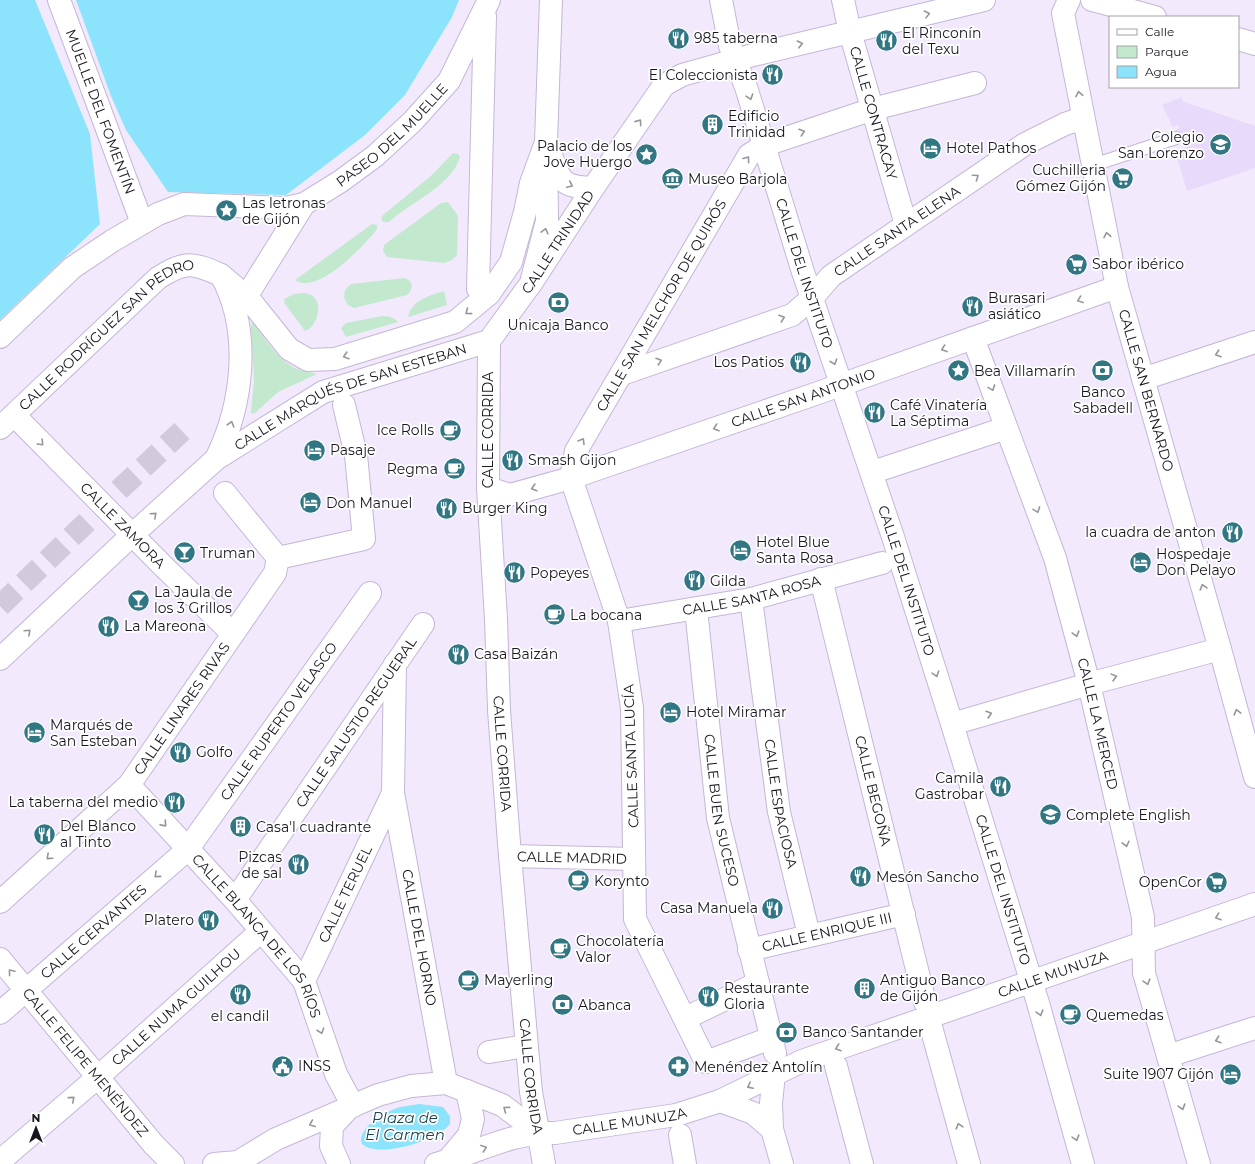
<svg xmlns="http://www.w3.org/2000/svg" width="1255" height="1164" font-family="Montserrat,sans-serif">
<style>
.built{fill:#e8dafa}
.green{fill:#c2e9cd}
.water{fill:#8be4fb}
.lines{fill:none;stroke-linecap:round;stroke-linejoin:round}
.street-tunnel{stroke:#d2c9dc;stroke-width:22;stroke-dasharray:22 11;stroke-linecap:butt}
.lane-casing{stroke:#c5b6d6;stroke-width:14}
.street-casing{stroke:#c5b6d6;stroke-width:24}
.secondary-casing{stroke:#c5b6d6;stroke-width:24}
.lane{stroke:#fff;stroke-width:12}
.street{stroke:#fff;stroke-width:22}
.secondary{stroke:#fff;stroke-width:22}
.oneway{stroke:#98959a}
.labels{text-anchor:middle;stroke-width:3.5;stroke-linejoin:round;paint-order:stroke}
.poi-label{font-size:14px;fill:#1a141f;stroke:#fff;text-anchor:start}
.street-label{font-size:14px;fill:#1a141f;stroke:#fff}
.water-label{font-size:15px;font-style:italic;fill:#1c444e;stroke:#fff}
</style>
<rect width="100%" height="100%" fill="#f2e9fd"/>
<path class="built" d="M1182 97V101L1255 126V168L1187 191 1175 151 1185 148 1183 141 1178 142 1176 138V130L1179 128V125L1173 127 1162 105Z"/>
<g class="green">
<path d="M453 153 458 154 460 157C452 186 409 203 389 222H384L381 220 382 216 433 174Z"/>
<path d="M448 202 458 216 457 255 452 260 444 263 387 257 383 251 384 245 441 203Z"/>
<path d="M372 224 377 225V229C365 245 317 296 295 280Z"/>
<path d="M405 278 410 281 412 286 410 292 407 295 354 308 348 305 344 298 345 290 351 284Z"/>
<path d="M444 291 447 305 408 317C412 300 428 296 444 291Z"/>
<path d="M304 293C328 296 317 328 305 331L285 304 284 299 294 294Z"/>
<path d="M382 316C388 316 394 317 398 322L346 337 341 328 346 323Z"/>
<path d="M252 321C264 337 277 359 295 368 302 371 310 372 317 374L278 392 254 414 251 413V411L254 382 251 328Z"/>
</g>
<g class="water">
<path d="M0 0H35L90 134 100 224 0 320Z"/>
<path d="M76 0H459L452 17 405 95 365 135 286 195 168 192 126 130 111 96Z"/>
<path d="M419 1104 443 1107 450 1116V1124C437 1141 378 1159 362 1144 356 1128 387 1111 400 1107 406 1106 413 1105 419 1104Z"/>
</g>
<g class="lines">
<g class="street-tunnel">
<path d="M119 490 182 431"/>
<path d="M0 606 92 517"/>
</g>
<defs>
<path id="lane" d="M1093 165 1176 138"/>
<g id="street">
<path id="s1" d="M59 0 142 223"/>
<path id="s2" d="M721 0 730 46 746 87 803 272 893 537 952 724 1038 1003 1083 1164"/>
<path id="s3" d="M843 0 850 32 906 225"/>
<path id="s4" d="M1069 0 1063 13 1117 287 1220 649 1255 777"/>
<path d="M550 152C560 181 561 187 593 188"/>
<path d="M221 275 249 299 289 349 308 360 335 359 455 322 489 294 511 262 525 212 531 183 546 142"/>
<path d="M532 279 547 221 546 142 551 0"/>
<path d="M251 289 304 204"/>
<path d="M478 289 485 16"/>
<path id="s5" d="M0 337 72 268 112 241 158 214 184 204 285 208 304 204 341 181 375 156 412 122 449 81 489 0"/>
<path id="s6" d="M973 338 1055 558 1089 684 1143 917 1144 973 1199 1164"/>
<path id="s7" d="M489 341 488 488 496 619 499 710 510 856 531 1092 544 1164"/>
<path id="s8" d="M622 374 792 315 813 297 831 276 1025 144 1065 124 1083 118"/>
<path d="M1143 379 1255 342"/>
<path id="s9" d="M14 415 161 564 233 634"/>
<path d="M882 469 1006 428"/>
<path id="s10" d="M488 488 510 495 571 478 818 393 1117 287"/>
<path d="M225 493 278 558"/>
<path id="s11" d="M821 579 925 1002"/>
<path id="s12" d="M751 599 779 812 809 935"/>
<path id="s13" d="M696 609 718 818 775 1053"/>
<path id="s14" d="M619 621 751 599 882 563"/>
<path d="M952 724 1089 684 1220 649"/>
<path id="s15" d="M129 785 235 900 304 981 336 1074 353 1106"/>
<path id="s16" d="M393 793 446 1083"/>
<path id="s17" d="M510 856 634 859"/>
<path id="s18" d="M235 900 423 624"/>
<path id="s19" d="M0 902 129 785 275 573 278 558 364 539 356 455 344 405"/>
<path id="s20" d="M749 950 904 914"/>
<path id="s21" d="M304 981 393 793 395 664"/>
<path id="s22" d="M0 1013 187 850 370 593"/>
<path d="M928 1016 969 1164"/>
<path d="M686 1018 758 983"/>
<path id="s23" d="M771 1038 706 1062 635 919 632 708 619 621 571 478 576 451 749 155 765 145 873 109 975 83"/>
<path d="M489 1052 526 1046"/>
<path d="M1168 1056 1255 1028"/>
<path d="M836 1066 862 1164"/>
<path d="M680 1135 685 1164"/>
<path id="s24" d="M0 1161 98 1077 261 931"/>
</g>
<g id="secondary">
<path d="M1092 0 1155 17"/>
<path d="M1238 39 1255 44"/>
<path id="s25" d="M0 428 158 278C185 261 192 262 221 275 252 331 243 404 216 459"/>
<path id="s26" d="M0 659 132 535 216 459 323 392 489 341 532 282 593 188 664 85 682 75 753 55 984 0"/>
<path id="s27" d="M0 959 154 1145 173 1164"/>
<path d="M774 1074 771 1103 772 1129 782 1164"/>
<path d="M720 1101 753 1113 772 1129"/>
<path d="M448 1160 469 1135 473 1119 467 1091"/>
<path d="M214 1164 238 1162 276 1139 378 1095 411 1086 446 1083 502 1105 538 1132"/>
<path d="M339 1164 331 1146 332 1126 347 1110"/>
<path id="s28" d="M436 1164C476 1153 514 1131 555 1133L676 1115 720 1101 802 1061 1255 904"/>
</g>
</defs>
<use href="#lane" class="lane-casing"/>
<use href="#street" class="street-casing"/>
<use href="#secondary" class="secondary-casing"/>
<use href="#lane" class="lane"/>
<use href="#street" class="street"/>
<use href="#secondary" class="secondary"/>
</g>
<defs><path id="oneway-chevron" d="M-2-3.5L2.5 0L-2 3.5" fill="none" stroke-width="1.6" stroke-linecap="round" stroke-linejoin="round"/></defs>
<g class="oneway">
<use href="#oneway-chevron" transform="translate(927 14) rotate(-14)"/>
<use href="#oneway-chevron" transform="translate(800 44) rotate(-13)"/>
<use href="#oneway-chevron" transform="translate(1079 94) rotate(-101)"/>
<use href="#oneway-chevron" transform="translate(750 97) rotate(72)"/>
<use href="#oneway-chevron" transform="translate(639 122) rotate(-55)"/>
<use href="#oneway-chevron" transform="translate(802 132) rotate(-19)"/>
<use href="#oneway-chevron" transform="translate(747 159) rotate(-54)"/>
<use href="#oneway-chevron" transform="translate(976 177) rotate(-35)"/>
<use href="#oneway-chevron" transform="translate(570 185) rotate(25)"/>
<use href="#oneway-chevron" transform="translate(545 231) rotate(-76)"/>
<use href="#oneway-chevron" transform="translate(1107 235) rotate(-101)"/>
<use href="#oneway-chevron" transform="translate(1080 300) rotate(160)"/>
<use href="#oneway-chevron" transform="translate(468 312) rotate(143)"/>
<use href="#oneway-chevron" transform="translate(782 318) rotate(-19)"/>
<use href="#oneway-chevron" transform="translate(944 349) rotate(160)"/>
<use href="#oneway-chevron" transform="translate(1218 354) rotate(162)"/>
<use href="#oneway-chevron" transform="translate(346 356) rotate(163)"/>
<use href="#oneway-chevron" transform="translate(659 361) rotate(-19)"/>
<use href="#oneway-chevron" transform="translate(834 362) rotate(71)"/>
<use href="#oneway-chevron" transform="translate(992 388) rotate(70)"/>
<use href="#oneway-chevron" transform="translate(231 424) rotate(-73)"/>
<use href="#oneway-chevron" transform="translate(716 428) rotate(161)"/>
<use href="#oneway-chevron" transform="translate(582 441) rotate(-59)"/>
<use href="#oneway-chevron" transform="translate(41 443) rotate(45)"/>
<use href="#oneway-chevron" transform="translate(534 488) rotate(164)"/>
<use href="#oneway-chevron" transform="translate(1037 510) rotate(70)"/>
<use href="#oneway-chevron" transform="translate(154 515) rotate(-42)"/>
<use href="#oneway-chevron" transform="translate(1203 587) rotate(-106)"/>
<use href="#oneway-chevron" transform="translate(28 632) rotate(-43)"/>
<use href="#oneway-chevron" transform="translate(1076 634) rotate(75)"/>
<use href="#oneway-chevron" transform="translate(936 674) rotate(73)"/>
<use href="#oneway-chevron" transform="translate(1114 677) rotate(-15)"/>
<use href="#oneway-chevron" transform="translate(1237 712) rotate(-105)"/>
<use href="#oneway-chevron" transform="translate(989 714) rotate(-17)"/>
<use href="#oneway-chevron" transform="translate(164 824) rotate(48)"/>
<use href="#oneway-chevron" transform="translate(1126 844) rotate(77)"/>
<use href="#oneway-chevron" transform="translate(49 857) rotate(138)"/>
<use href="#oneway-chevron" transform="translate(157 875) rotate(139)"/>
<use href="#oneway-chevron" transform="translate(1218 917) rotate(161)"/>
<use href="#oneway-chevron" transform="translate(11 972) rotate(-130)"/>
<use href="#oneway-chevron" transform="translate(1147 982) rotate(74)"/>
<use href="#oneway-chevron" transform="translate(1040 1013) rotate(74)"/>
<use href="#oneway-chevron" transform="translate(321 1031) rotate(71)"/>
<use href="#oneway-chevron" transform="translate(1218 1040) rotate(162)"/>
<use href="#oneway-chevron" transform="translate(838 1048) rotate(161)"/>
<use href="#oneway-chevron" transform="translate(750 1086) rotate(153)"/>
<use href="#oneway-chevron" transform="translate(72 1099) rotate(-40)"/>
<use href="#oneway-chevron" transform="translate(1182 1107) rotate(74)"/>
<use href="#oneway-chevron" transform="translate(506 1109) rotate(-144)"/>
<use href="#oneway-chevron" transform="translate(312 1124) rotate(157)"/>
<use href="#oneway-chevron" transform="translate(959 1126) rotate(-106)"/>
<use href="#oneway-chevron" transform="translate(1076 1138) rotate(74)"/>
<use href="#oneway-chevron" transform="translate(484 1148) rotate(-20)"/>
</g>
<defs>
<symbol id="restaurant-disc" viewBox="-11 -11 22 22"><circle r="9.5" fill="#307683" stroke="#fff"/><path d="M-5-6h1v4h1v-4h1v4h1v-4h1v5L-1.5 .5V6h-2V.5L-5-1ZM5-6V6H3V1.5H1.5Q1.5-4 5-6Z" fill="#fff"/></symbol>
<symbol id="building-disc" viewBox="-11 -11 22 22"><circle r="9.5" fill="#307683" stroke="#fff"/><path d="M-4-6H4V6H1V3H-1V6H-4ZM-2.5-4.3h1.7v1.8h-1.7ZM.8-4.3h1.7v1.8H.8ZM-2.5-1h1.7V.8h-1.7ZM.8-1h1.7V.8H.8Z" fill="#fff"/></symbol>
<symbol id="school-disc" viewBox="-11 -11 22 22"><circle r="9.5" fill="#307683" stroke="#fff"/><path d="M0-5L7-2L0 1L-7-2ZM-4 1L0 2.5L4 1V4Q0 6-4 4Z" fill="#fff"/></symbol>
<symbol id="hotel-disc" viewBox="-11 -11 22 22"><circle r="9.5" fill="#307683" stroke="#fff"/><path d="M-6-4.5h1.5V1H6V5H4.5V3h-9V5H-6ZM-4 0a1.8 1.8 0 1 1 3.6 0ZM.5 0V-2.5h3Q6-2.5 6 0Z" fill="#fff"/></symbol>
<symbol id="sight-disc" viewBox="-11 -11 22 22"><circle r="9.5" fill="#307683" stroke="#fff"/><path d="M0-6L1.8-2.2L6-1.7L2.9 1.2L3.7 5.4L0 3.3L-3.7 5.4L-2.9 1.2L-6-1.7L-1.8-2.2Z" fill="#fff"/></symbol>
<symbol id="supermarket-disc" viewBox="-11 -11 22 22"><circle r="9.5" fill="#307683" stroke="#fff"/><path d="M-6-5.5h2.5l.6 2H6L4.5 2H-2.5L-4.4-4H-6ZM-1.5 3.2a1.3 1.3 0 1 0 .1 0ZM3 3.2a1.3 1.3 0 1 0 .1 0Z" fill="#fff"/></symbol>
<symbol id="museum-disc" viewBox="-11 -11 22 22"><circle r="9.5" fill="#307683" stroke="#fff"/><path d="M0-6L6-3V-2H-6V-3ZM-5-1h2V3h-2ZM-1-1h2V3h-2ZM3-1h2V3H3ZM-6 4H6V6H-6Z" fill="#fff"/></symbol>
<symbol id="bank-disc" viewBox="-11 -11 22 22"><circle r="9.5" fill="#307683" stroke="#fff"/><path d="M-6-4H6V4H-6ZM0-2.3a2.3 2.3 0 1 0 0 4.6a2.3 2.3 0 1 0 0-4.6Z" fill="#fff"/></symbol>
<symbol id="cafe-disc" viewBox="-11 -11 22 22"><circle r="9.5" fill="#307683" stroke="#fff"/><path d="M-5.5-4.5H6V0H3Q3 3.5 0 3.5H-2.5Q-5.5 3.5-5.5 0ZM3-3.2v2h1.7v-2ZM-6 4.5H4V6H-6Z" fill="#fff"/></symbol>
<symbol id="bar-disc" viewBox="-11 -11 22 22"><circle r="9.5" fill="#307683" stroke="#fff"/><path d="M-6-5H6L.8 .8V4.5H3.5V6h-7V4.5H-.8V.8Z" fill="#fff"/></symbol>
<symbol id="civic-disc" viewBox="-11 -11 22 22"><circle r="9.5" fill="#307683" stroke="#fff"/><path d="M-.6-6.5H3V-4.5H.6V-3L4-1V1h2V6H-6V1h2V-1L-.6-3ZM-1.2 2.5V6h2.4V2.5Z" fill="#fff"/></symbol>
<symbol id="pharmacy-disc" viewBox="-11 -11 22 22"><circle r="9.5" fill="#307683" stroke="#fff"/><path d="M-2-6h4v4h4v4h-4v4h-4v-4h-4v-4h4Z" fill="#fff"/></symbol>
</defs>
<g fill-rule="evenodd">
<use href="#restaurant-disc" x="666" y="26" width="25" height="25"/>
<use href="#restaurant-disc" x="874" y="28" width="25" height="25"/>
<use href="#restaurant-disc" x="760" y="62" width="25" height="25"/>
<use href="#building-disc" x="700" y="112" width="25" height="25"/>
<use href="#school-disc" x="1208" y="132" width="25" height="25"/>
<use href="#hotel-disc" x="918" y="136" width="25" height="25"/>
<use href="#sight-disc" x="634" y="142" width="25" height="25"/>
<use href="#supermarket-disc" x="1110" y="166" width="25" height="25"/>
<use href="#museum-disc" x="660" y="166" width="25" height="25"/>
<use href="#sight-disc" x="214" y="198" width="25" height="25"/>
<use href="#supermarket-disc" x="1064" y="252" width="25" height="25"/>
<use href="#bank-disc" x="546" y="290" width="25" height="25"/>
<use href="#restaurant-disc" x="960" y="294" width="25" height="25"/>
<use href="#restaurant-disc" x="788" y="350" width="25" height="25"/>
<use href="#bank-disc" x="1090" y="358" width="25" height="25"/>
<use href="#sight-disc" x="946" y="358" width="25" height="25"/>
<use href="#restaurant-disc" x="862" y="400" width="25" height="25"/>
<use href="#cafe-disc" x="438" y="418" width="25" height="25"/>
<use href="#hotel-disc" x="302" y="438" width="25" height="25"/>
<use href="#restaurant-disc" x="500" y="448" width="25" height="25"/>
<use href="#cafe-disc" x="442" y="456" width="25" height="25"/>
<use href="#hotel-disc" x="298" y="490" width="25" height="25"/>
<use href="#restaurant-disc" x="434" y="496" width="25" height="25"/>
<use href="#restaurant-disc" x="1220" y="520" width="25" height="25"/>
<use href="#hotel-disc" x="728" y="538" width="25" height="25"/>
<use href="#bar-disc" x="172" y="540" width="25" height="25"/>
<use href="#hotel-disc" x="1128" y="550" width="25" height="25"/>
<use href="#restaurant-disc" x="502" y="560" width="25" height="25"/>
<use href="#restaurant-disc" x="682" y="568" width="25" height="25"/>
<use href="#bar-disc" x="126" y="588" width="25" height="25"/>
<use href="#cafe-disc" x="542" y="602" width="25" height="25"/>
<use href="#restaurant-disc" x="96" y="614" width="25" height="25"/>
<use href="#restaurant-disc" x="446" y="642" width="25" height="25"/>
<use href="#hotel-disc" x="658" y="700" width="25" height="25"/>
<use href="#hotel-disc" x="22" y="720" width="25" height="25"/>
<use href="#restaurant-disc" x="168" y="740" width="25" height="25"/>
<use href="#restaurant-disc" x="988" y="774" width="25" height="25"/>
<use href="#restaurant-disc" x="162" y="790" width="25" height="25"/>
<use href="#school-disc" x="1038" y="802" width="25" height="25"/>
<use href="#building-disc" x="228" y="814" width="25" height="25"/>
<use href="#restaurant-disc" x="32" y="822" width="25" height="25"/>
<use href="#restaurant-disc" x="286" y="852" width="25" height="25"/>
<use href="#restaurant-disc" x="848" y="864" width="25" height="25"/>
<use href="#cafe-disc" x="566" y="868" width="25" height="25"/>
<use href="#supermarket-disc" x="1204" y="870" width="25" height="25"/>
<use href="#restaurant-disc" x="760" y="896" width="25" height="25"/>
<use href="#restaurant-disc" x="196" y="908" width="25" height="25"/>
<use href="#cafe-disc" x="548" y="936" width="25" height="25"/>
<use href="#cafe-disc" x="456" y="968" width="25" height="25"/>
<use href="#building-disc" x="852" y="976" width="25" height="25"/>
<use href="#restaurant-disc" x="228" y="982" width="25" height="25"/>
<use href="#restaurant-disc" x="696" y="984" width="25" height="25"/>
<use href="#bank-disc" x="550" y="992" width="25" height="25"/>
<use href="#cafe-disc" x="1058" y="1002" width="25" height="25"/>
<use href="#bank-disc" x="774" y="1020" width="25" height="25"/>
<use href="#civic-disc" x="270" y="1054" width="25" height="25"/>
<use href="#pharmacy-disc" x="666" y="1054" width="25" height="25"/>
<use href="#hotel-disc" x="1218" y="1062" width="25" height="25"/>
</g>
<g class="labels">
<g class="poi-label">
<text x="902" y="38">El Rinconín<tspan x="902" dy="16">del Texu</tspan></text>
<text x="694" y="43">985 taberna</text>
<text x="758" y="80" text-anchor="end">El Coleccionista</text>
<text x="728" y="121">Edificio<tspan x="728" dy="16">Trinidad</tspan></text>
<text x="1204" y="142" text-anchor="end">Colegio<tspan x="1204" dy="16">San Lorenzo</tspan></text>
<text x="632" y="151" text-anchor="end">Palacio de los<tspan x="632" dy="16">Jove Huergo</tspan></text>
<text x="946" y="153">Hotel Pathos</text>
<text x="1106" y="175" text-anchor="end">Cuchilleria<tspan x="1106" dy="16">Gómez Gijón</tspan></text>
<text x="688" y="184">Museo Barjola</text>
<text x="242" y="208">Las letronas<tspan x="242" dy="16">de Gijón</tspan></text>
<text x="1092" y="269">Sabor ibérico</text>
<text x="988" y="303">Burasari<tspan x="988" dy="16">asiático</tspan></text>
<text x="558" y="330" text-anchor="middle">Unicaja Banco</text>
<text x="784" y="367" text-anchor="end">Los Patios</text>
<text x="974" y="376">Bea Villamarín</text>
<text x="1103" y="397" text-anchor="middle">Banco<tspan x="1103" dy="16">Sabadell</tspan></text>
<text x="890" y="410">Café Vinatería<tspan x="890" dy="16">La Séptima</tspan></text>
<text x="434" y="435" text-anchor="end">Ice Rolls</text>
<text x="330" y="455">Pasaje</text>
<text x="528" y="465">Smash Gijon</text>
<text x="438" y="474" text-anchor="end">Regma</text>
<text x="326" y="508">Don Manuel</text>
<text x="462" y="513">Burger King</text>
<text x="1216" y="537" text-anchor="end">la cuadra de anton</text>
<text x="756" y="547">Hotel Blue<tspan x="756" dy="16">Santa Rosa</tspan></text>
<text x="200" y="558">Truman</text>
<text x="1156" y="559">Hospedaje<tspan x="1156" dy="16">Don Pelayo</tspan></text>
<text x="530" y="578">Popeyes</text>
<text x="710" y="586">Gilda</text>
<text x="154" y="597">La Jaula de<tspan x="154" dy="16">los 3 Grillos</tspan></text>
<text x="570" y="620">La bocana</text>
<text x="124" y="631">La Mareona</text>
<text x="474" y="659">Casa Baizán</text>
<text x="686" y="717">Hotel Miramar</text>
<text x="50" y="730">Marqués de<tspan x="50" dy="16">San Esteban</tspan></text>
<text x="196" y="757">Golfo</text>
<text x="984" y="783" text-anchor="end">Camila<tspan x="984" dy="16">Gastrobar</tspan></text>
<text x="158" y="807" text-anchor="end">La taberna del medio</text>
<text x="1066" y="820">Complete English</text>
<text x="60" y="831">Del Blanco<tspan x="60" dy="16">al Tinto</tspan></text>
<text x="256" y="832">Casa'l cuadrante</text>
<text x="282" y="862" text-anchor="end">Pizcas<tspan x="282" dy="16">de sal</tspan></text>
<text x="876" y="882">Mesón Sancho</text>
<text x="594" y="886">Korynto</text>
<text x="1202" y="887" text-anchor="end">OpenCor</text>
<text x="758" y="913" text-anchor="end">Casa Manuela</text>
<text x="194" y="925" text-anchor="end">Platero</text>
<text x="576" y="946">Chocolatería<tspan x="576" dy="16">Valor</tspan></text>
<text x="484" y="985">Mayerling</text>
<text x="880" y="985">Antiguo Banco<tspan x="880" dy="16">de Gijón</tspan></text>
<text x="724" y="993">Restaurante<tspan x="724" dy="16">Gloria</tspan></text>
<text x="578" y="1010">Abanca</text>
<text x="1086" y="1020">Quemedas</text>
<text x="240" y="1021" text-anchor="middle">el candil</text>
<text x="802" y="1037">Banco Santander</text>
<text x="298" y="1071">INSS</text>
<text x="694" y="1072">Menéndez Antolín</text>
<text x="1214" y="1079" text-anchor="end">Suite 1907 Gijón</text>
</g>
<g class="street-label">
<text dy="5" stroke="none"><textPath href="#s1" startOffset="119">MUELLE DEL FOMENTÍN</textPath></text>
<text dy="5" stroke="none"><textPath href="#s3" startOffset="117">CALLE CONTRACAY</textPath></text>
<text dy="5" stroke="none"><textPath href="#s5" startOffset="462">PASEO DEL MUELLE</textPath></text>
<text dy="5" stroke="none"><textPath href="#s8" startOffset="315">CALLE SANTA ELENA</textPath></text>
<text dy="5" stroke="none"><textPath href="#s26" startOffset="715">CALLE TRINIDAD</textPath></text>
<text dy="5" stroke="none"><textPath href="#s2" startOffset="286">CALLE DEL INSTITUTO</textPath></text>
<text dy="5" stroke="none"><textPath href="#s23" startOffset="875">CALLE SAN MELCHOR DE QUIRÓS</textPath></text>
<text dy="5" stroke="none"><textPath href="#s25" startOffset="143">CALLE RODRÍGUEZ SAN PEDRO</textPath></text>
<text dy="5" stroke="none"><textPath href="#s4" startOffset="401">CALLE SAN BERNARDO</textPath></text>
<text dy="5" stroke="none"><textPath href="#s26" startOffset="444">CALLE MARQUÉS DE SAN ESTEBAN</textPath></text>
<text dy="5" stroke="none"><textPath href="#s10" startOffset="332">CALLE SAN ANTONIO</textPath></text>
<text transform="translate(488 430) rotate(-90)" y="5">CALLE CORRIDA</text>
<text dy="5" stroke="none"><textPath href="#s9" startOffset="155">CALLE ZAMORA</textPath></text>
<text dy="5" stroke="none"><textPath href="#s2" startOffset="610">CALLE DEL INSTITUTO</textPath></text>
<text dy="5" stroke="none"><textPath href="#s14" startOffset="135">CALLE SANTA ROSA</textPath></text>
<text dy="5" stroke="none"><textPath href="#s19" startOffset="267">CALLE LINARES RIVAS</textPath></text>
<text dy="5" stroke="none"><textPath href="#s22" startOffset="406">CALLE RUPERTO VELASCO</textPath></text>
<text dy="5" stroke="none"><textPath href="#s18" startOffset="215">CALLE SALUSTIO REGUERAL</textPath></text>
<text dy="5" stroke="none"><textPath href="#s6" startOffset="406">CALLE LA MERCED</textPath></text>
<text dy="5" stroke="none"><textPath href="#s7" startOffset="413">CALLE CORRIDA</textPath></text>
<text transform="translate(631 756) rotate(-92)" y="5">CALLE SANTA LUCÍA</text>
<text dy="5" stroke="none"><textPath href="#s11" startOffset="218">CALLE BEGOÑA</textPath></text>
<text dy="5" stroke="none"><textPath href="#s12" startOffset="207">CALLE ESPACIOSA</textPath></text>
<text dy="5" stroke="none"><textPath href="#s13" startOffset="203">CALLE BUEN SUCESO</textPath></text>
<text dy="5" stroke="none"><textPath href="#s17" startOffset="62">CALLE MADRID</textPath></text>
<text dy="5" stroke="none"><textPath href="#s2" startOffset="934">CALLE DEL INSTITUTO</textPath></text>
<text dy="5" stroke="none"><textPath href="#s21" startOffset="96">CALLE TERUEL</textPath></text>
<text dy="5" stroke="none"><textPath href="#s22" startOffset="124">CALLE CERVANTES</textPath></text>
<text dy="5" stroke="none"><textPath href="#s20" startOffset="80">CALLE ENRIQUE III</textPath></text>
<text dy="5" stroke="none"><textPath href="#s15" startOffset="199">CALLE BLANCA DE LOS RÍOS</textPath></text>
<text dy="5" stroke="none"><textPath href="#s16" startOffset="147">CALLE DEL HORNO</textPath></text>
<text dy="5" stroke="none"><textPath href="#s28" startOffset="649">CALLE MUNUZA</textPath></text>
<text dy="5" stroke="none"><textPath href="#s24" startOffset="234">CALLE NUMA GUILHOU</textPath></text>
<text dy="5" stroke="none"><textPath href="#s27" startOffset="134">CALLE FELIPE MENÉNDEZ</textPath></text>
<text dy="5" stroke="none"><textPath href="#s7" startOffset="737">CALLE CORRIDA</textPath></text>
<text dy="5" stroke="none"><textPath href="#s28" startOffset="199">CALLE MUNUZA</textPath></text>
</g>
<g class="water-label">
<text x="405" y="1123">Plaza de<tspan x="405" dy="17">El Carmen</tspan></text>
</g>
</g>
<rect x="1109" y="16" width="130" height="72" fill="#ffffff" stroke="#a3a1a5"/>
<rect x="1117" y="29" width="20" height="6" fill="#ffffff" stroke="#a3a1a5"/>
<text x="1145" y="36" font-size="12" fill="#1a141f">Calle</text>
<rect x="1117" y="46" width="20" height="12" fill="#c2e9cd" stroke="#a3a1a5"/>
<text x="1145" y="56" font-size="12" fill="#1a141f">Parque</text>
<rect x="1117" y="66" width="20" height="12" fill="#8be4fb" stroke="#a3a1a5"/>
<text x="1145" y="76" font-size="12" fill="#1a141f">Agua</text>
<g transform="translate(36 1128)" stroke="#ffffff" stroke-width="3" paint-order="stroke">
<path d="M0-3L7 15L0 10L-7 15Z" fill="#1a141f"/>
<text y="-6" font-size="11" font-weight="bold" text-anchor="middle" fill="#1a141f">N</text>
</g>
</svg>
